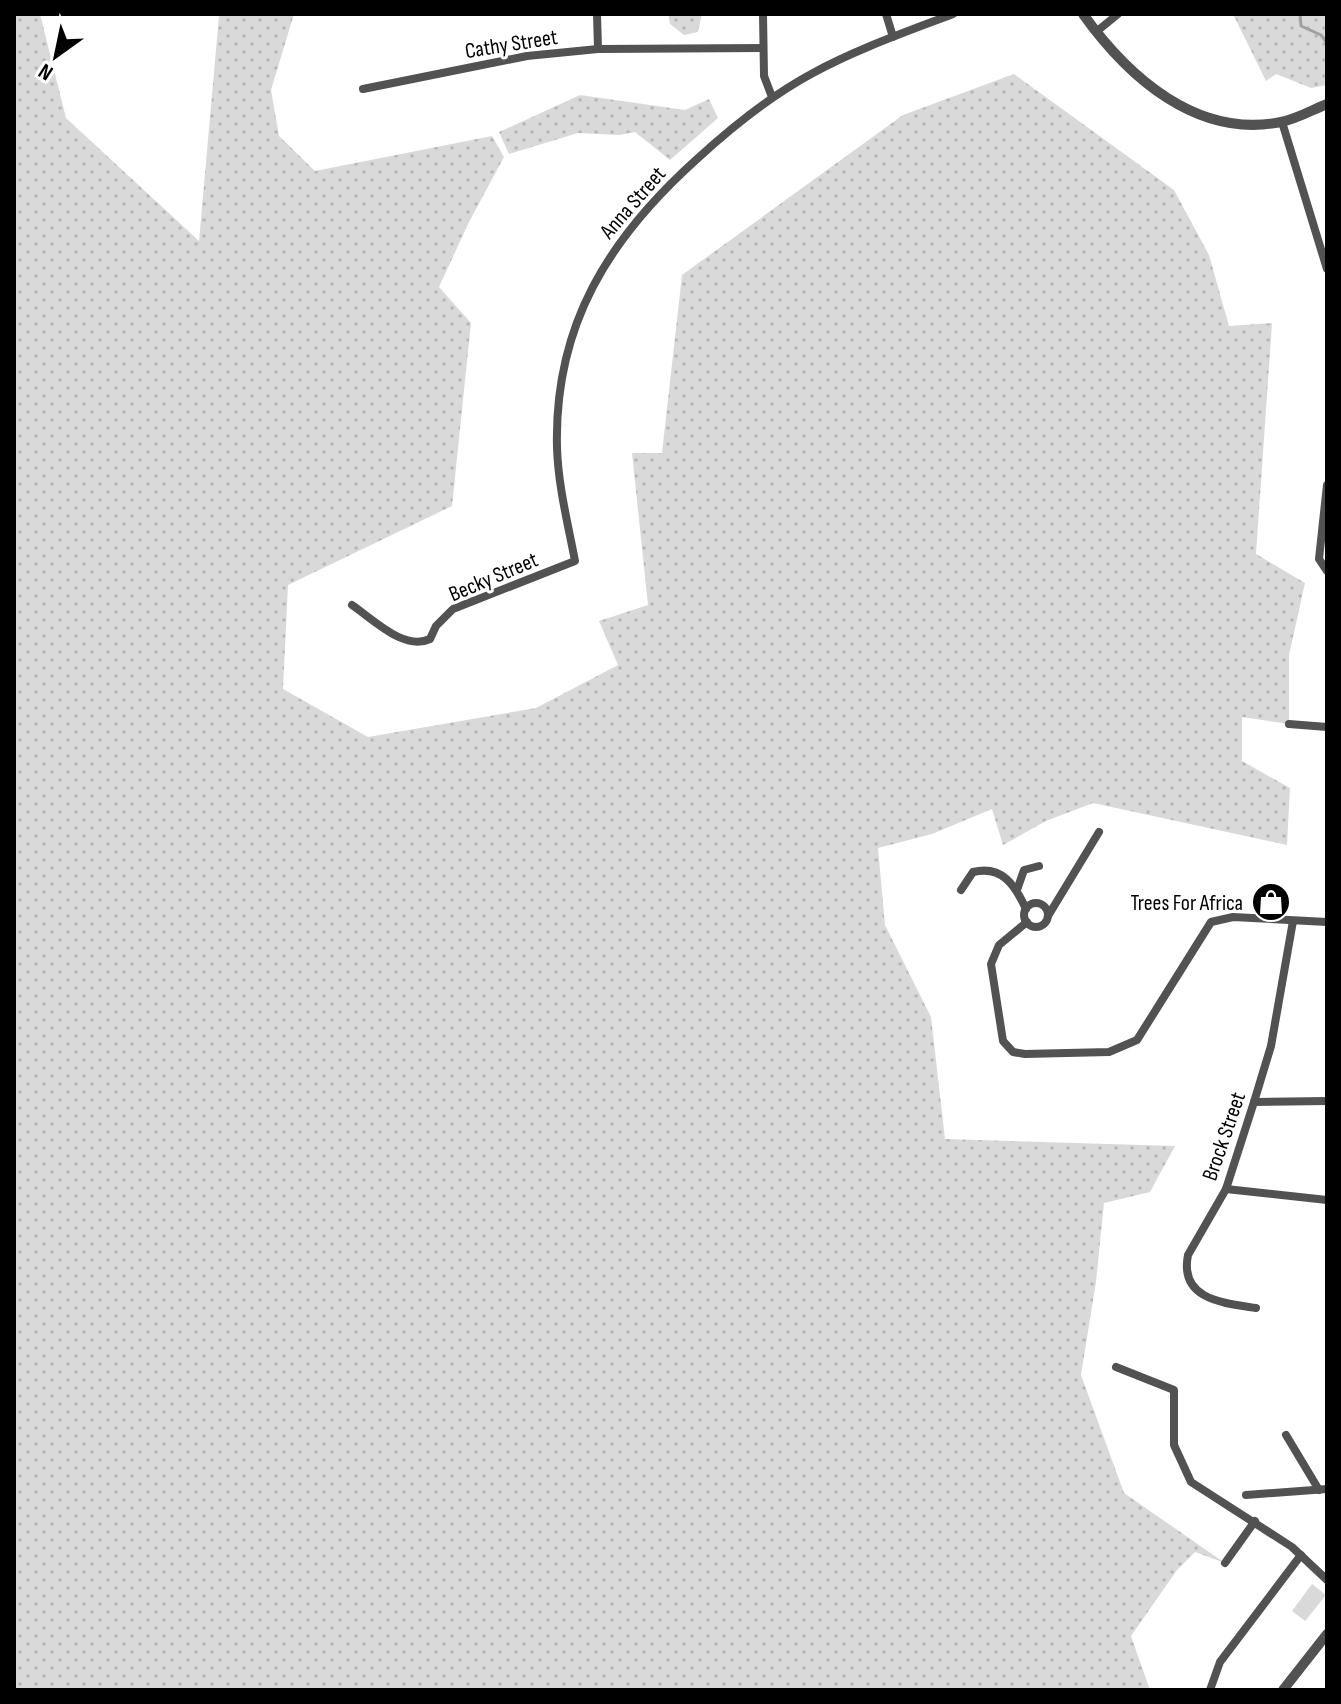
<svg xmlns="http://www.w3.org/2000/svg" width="1341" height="1704" font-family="'Sofia Sans Condensed',sans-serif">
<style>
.grass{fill:url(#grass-dots)}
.garden{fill:#d9d9d9}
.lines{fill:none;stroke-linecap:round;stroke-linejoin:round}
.stream{stroke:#a0a0a0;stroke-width:3}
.minor{stroke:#525252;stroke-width:8}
.tertiary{stroke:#525252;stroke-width:10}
.labels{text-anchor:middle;stroke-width:6;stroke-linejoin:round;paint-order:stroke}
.street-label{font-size:22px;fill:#000;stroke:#fff}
.poi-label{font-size:22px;fill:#000;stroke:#fff;text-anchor:end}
</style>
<defs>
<pattern id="grass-dots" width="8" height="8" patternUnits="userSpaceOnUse" patternTransform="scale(2)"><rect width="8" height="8" fill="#d9d9d9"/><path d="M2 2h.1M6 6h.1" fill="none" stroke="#b8b8b8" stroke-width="1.8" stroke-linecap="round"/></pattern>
</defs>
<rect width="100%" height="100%" fill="#fff"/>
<g class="grass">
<path d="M14 14H40L66 118 199 241 219 16 294 14 271 90 279 136 315 171 492 136 504 157 469 222 439 287 471 323 452 506 288 585 283 689 368 737 536 708 618 665 599 621 648 605 632 453H662L682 275 903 115 1014 74 1174 190 1209 255 1229 326 1272 323 1256 554 1305 583 1289 655V724L1242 717V761L1290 788 1287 845 1093 803 1046 821 1003 845 992 809 932 834 878 848 885 925 931 1017 945 1139 1175 1146 1150 1192 1104 1203 1096 1282 1081 1375 1124 1493 1225 1563 1195 1552 1177 1570 1131 1636 1150 1690H14Z"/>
<path d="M668 14H702L698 32 684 35 670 24Z"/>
<path d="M1233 14H1327V85L1311 88 1276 74 1266 81Z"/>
<path d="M580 95 685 110 709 99 718 118 670 160 635 132 619 135 578 133 509 154 499 132Z"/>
</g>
<path class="garden" d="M1312 1584 1326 1595 1305 1621 1292 1611Z"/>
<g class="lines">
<path class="stream" d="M1300 14 1301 26 1321 35 1327 43"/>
<g class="minor">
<path d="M597 14 598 49"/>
<path d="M763 14 764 76 772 97"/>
<path d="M886 14 893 37"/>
<path d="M1096 32 1118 14"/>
<path d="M363 89 527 56 598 49 763 48"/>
<path d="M1282 122 1327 269"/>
<path d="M1327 485 1319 559 1327 571"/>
<path d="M352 605C374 620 404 651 430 639L436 626 453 609 575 561C568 524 558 485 557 447 554 325 609 238 697 159 733 126 770 96 813 73 857 49 906 32 953 14"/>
<path d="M1289 724 1327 727"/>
<path d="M961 890 973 872C1002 865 1015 885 1026 909"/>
<path d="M1017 890 1024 870 1039 866"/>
<circle cx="1036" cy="915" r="12"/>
<path d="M1048 916 1099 832"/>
<path d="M1027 922 999 945 991 964 1003 1041 1013 1052 1025 1054 1109 1052 1137 1040 1211 922 1233 917 1327 922"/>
<path d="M1254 1102 1327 1101"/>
<path d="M1226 1189 1327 1200"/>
<path d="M1256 1308C1224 1303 1179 1300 1188 1255L1226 1189 1254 1102 1271 1046 1293 921"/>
<path d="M1116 1367 1174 1390V1445L1191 1482 1292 1547 1327 1580"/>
<path d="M1286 1435 1319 1490"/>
<path d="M1246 1495 1327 1489"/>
<path d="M1225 1563 1255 1521"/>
<path d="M1210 1690 1220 1662 1301 1555"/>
</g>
<g class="tertiary">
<path d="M1083 14C1128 77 1197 139 1281 122 1297 119 1312 110 1327 104"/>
<path d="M1283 1690 1327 1634"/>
</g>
</g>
<defs>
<symbol id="shop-disc" viewBox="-11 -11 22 22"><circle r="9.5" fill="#000" stroke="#fff"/><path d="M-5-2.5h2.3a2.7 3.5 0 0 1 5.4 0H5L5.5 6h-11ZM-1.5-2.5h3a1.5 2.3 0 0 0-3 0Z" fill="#fff"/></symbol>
</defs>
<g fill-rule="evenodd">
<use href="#shop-disc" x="1249" y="880" width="44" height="44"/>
</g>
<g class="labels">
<g class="street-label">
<text transform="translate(511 43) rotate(-9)" y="8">Cathy Street</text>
<text transform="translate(632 202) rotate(-49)" y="8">Anna Street</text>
<text transform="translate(493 576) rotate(-23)" y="8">Becky Street</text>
<text transform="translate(1223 1136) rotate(-71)" y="8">Brock Street</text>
</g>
<g class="poi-label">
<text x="1243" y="910">Trees For Africa</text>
</g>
</g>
<rect width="1341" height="1704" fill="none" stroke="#000000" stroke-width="32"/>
<g transform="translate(56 56) rotate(213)" stroke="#ffffff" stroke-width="6" paint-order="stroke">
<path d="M0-6L14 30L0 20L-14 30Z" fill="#000000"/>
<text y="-12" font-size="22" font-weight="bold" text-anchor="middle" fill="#000000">N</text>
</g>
</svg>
